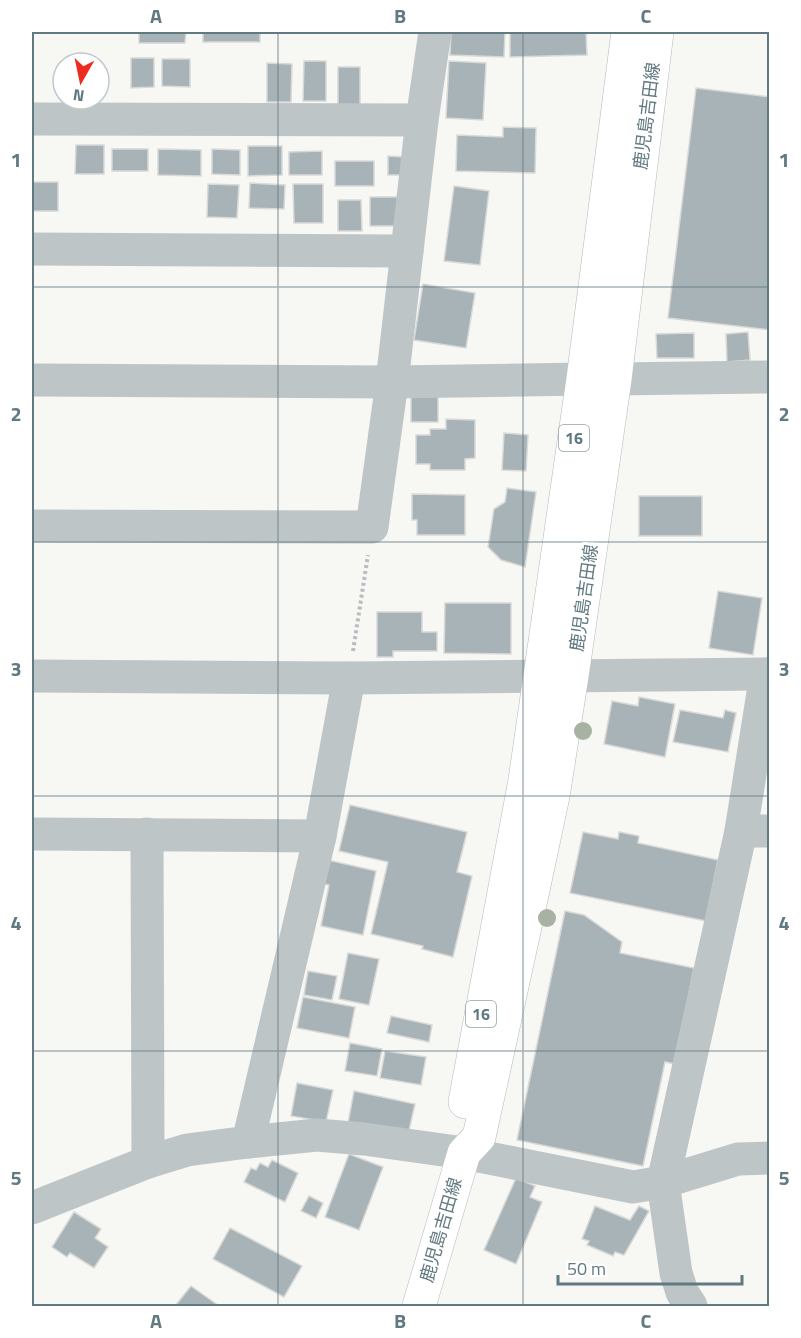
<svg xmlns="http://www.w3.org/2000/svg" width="801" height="1338" font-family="'Titillium Web','Noto Sans JP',sans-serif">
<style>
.building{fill:#a7b3b6;stroke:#d9d9d7;stroke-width:1.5}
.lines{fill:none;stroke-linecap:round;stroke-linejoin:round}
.major-casing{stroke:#b3babd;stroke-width:34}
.path{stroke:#b8bdbf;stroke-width:4;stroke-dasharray:3 3;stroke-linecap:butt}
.minor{stroke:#bec5c7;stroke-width:33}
.major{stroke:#fff;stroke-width:33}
.tree{fill:#a8b2a3}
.grid{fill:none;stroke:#617981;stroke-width:1.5;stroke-opacity:0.55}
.labels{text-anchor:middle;stroke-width:6;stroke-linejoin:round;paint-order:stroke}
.shield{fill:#fff;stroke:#90a1a7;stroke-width:1.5}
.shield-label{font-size:16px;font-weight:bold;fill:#617981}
.street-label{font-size:18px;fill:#617981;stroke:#fff}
.neatline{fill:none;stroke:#617981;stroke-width:2}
.grid-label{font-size:20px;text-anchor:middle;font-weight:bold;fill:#617981}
</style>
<rect width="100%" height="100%" fill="#f7f7f4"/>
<g class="building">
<path d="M139 32H186L185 43H139Z"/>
<rect x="203" y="32" width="57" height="10"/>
<path d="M451 32H505L504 57 450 55Z"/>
<path d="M510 32H586L587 55 510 57Z"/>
<path d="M131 58H154V87L131 88Z"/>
<path d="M162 59H190V87L162 86Z"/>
<path d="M304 61H326V101H303Z"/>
<path d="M449 61 486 63 483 120 446 118Z"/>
<path d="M267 63 292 64 291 102H267Z"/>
<rect x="338" y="67" width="22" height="38"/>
<path d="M696 88 770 97V330L668 318Z"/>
<path d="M503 127 536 128 535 173 456 171 457 135 503 137Z"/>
<path d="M76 145H104V174H75Z"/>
<path d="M248 146H282V175L248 176Z"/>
<rect x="112" y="149" width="36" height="22"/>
<path d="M158 149 201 150V176L158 175Z"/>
<path d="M212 149 240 150V175L212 174Z"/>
<path d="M322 151V175H289V152Z"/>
<path d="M388 156 404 157V175H388Z"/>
<rect x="335" y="161" width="39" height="25"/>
<rect x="32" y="182" width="26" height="29"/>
<path d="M250 183 285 185 284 209 249 208Z"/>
<path d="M208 184 239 185 237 218 207 217Z"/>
<path d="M293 184H323V223H294Z"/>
<path d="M454 186 489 191 480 265 444 261Z"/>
<rect x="370" y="197" width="29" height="29"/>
<path d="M338 200H361L362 231H338Z"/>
<path d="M423 284 475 293 466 348 414 340Z"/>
<path d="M748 332 750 360 727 362 726 334Z"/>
<path d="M694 333V358H657L656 334Z"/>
<rect x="411" y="393" width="27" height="29"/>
<path d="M446 419 475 420V458L465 459V470H430V464H416V435H430V429H446Z"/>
<path d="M504 433 528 435 526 471 502 470Z"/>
<path d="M507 488 536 492 525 567 501 560 488 547 494 509 505 502Z"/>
<path d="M412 494 465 495V535H417V520H412Z"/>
<rect x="639" y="496" width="63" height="40"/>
<path d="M718 591 762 598 753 655 709 648Z"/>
<path d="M445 603H511V654L444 653Z"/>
<path d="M377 612H422V632H437V651H393V657H377Z"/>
<path d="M639 697 675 704 665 757 604 744 612 701 638 706Z"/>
<path d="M680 710 723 718 725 710 736 713 728 752 673 742Z"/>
<path d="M350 805 467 832 457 872 472 876 453 957 422 949 423 946 371 934 388 862 339 851Z"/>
<path d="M583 832 618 839 619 832 639 836 638 843 718 860 706 921 570 893Z"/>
<path d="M328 860 376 871 363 935 321 926 329 885 324 884Z"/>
<path d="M565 911 584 915 622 942 620 953 694 968 675 1064 665 1062 643 1166 517 1140Z"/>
<path d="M348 953 379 959 369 1005 339 999Z"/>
<path d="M308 971 337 976 332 1000 304 995Z"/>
<path d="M303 997 355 1007 349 1038 297 1028Z"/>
<path d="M391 1016 432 1025 429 1042 387 1033Z"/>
<path d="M350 1043 382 1049 377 1076 345 1071Z"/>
<path d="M385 1051 426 1057 421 1085 380 1078Z"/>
<path d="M297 1083 333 1090 326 1122 291 1116Z"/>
<path d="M354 1091 415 1104 408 1135 348 1123Z"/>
<path d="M349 1154 383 1167 359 1230 325 1217Z"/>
<path d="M272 1160 298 1173 285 1202 244 1182 251 1168 256 1170 260 1163 268 1167Z"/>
<path d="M516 1178 535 1186 530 1197 542 1202 516 1264 484 1250Z"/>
<path d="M309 1196 323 1203 316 1218 301 1211Z"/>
<path d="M595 1206 630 1220 639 1206 649 1211 624 1255 615 1252 613 1256 587 1245 589 1241 582 1239Z"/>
<path d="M74 1212 101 1229 95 1238 108 1247 94 1268 70 1253 67 1257 52 1247Z"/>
<path d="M230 1228 302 1266 284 1297 213 1259Z"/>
<path d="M191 1286 219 1306H175Z"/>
</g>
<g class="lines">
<defs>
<g id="major">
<path d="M465 1102 525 780 583 379 628 32"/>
<path d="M419 1306 464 1153 479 1137 533 890 553 796 572 676 615 379 657 32"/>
</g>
</defs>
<use href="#major" class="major-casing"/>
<path class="path" d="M353 651 368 555"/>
<g class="minor">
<path d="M32 119 422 120"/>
<path d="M32 249 407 251"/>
<path d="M615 379 770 377"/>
<path d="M32 380 392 382 583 379"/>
<path d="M32 526 372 527 392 382 422 120 435 32"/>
<path d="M32 676 349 678 770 674"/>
<path d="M741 831H770"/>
<path d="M32 834 320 836"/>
<path d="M147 834 148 1162"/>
<path d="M248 1142 320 836 349 678"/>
<path d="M32 1208 148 1162 187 1150 248 1142 317 1135 364 1139 464 1153 633 1187 663 1182 738 1159 770 1158"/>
<path d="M691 1306 682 1292 676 1273 663 1182 741 831 766 674"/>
</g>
<use href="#major" class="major"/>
</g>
<g class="tree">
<circle cx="583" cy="731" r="9"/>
<circle cx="547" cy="918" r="9"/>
</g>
<path class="grid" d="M278 32V1306M523 32V1306M32 287H770M32 542H770M32 796H770M32 1051H770"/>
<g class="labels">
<g class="shield">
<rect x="559" y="425" width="30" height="26" rx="4.5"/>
<rect x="466" y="1001" width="30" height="26" rx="4.5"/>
</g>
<g class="shield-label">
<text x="574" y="444">16</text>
<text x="481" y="1020">16</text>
</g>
<g class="street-label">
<text transform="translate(647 116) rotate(-83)" y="6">鹿児島吉田線</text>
<text transform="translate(584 598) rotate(-82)" y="6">鹿児島吉田線</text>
<text transform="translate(441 1230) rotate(-74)" y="6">鹿児島吉田線</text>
</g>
</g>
<rect width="801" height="1338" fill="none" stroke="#ffffff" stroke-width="66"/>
<g transform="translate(81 81) rotate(189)"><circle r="28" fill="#ffffff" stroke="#c0c9cd" stroke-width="1.5"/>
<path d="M0-4.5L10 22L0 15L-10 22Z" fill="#ed2b1e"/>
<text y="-9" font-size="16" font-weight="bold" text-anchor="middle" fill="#617981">N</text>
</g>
<path d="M558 1275v9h184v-9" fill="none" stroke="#617981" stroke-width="3"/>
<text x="567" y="1275" font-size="18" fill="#617981" stroke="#ffffff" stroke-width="4.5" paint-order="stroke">50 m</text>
<rect x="33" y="33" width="735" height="1272" class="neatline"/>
<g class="grid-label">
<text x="156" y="23">A</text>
<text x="400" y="23">B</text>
<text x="646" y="23">C</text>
<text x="16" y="167">1</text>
<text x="784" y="167">1</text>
<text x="16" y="421">2</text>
<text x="784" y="421">2</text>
<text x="16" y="676">3</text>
<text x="784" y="676">3</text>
<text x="16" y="930">4</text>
<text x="784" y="930">4</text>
<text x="16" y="1185">5</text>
<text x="784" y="1185">5</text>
<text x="156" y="1328">A</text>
<text x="400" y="1328">B</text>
<text x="646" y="1328">C</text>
</g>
</svg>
